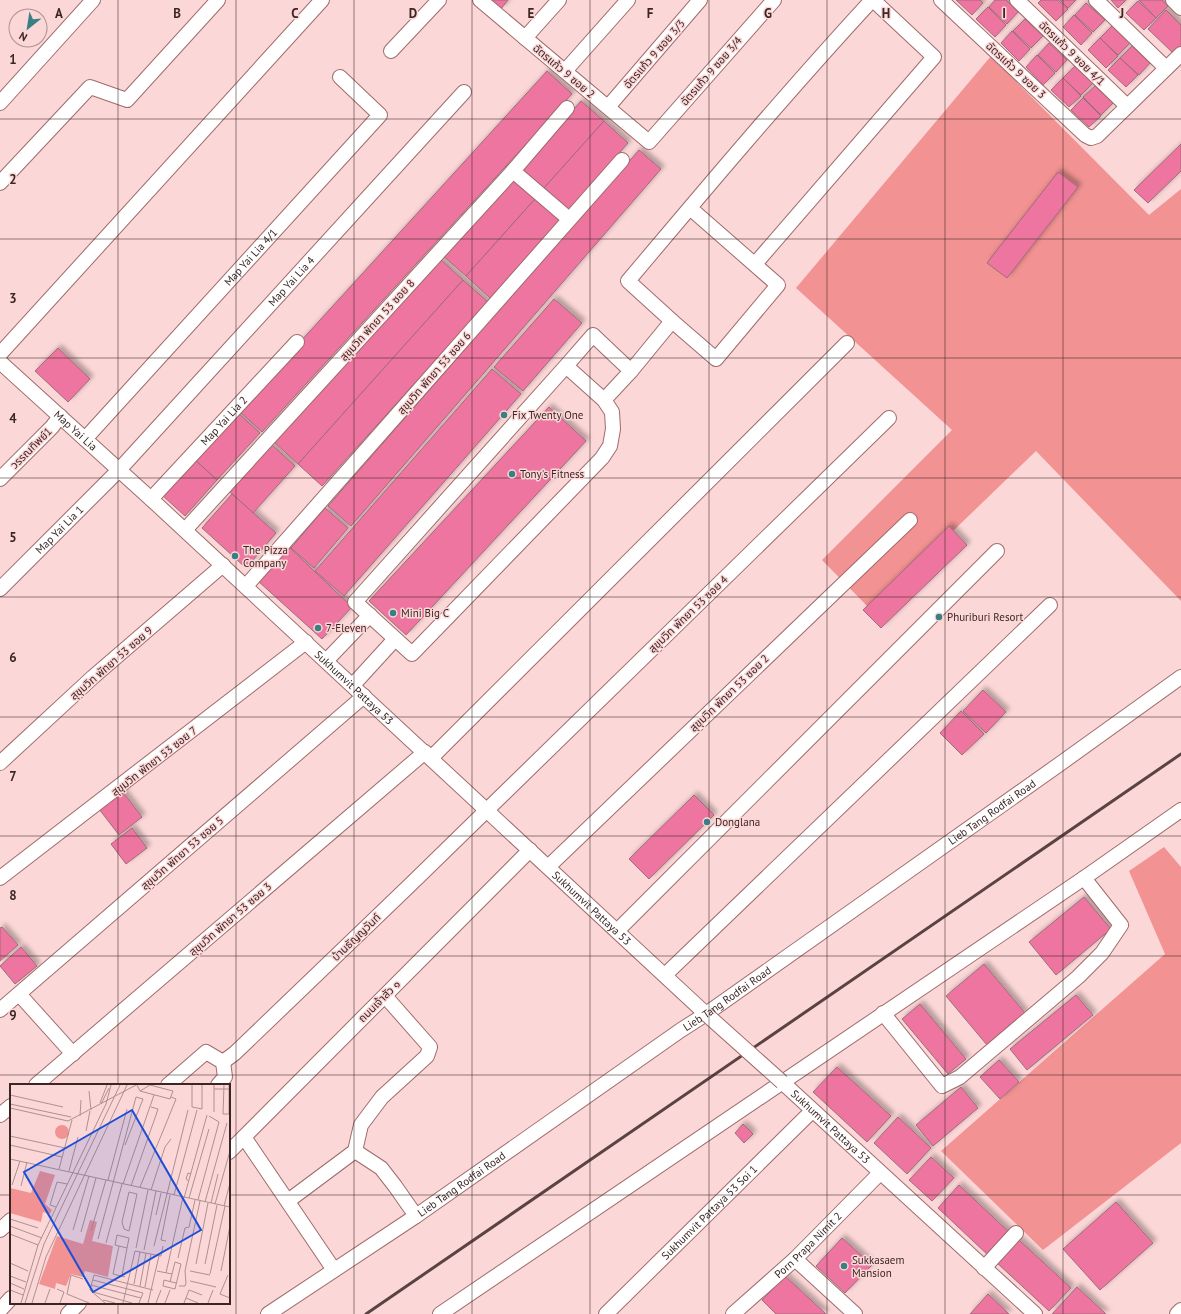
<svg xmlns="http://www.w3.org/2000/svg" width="1181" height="1314" font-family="'PT Sans','Noto Sans Thai',sans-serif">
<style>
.green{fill:#f29292}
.building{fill:#ed759f;stroke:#9f6c7c;filter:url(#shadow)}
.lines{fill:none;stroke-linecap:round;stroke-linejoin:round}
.minor-casing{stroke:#a06b6b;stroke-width:16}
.minor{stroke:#fff;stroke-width:14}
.rail{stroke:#5c4343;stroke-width:3}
.minor-bridge-casing{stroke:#a06b6b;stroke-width:16;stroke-linecap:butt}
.minor-bridge{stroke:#fff;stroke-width:14}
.grid{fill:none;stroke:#3c2625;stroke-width:1;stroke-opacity:0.55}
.poi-dot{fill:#388084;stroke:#fcd7d7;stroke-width:1.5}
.labels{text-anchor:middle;stroke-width:3;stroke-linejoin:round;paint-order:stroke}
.street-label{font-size:11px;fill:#3c2625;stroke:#fcd7d7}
.poi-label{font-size:11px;fill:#3c2625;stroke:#fcd7d7;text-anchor:start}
.inset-road{fill:none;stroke:#af9090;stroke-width:1}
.view{fill:#1d4ed8;fill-opacity:0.15;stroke:#1d4ed8;stroke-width:2}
.inset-edge{fill:none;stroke:#3c2625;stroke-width:2}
.grid-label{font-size:13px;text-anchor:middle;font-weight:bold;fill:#3c2625;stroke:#fcd7d7;stroke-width:3;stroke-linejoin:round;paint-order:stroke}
</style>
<defs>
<filter id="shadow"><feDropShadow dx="3.5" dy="-3.5" stdDeviation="2" flood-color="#0004"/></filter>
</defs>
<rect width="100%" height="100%" fill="#fcd7d7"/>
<g class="green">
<path d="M991 56 1149 215 1181 189V601L1036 451 871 610 822 560 952 430 796 288Z"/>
<path d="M1164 847 1181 867V1143L1043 1250 941 1151 1165 954 1129 871Z"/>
</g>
<g class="building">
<path d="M491 0H508L501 9Z"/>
<path d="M956 0H980L983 3 972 15Z"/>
<path d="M995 0H1006L1018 12 1007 24 989 7Z"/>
<path d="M1041 0H1058L1068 9 1056 21 1038 3Z"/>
<path d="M1060 0H1076L1068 8Z"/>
<path d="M1111 0H1126L1118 8Z"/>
<path d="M1139 0H1162L1168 6 1156 18Z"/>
<path d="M1138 1 1156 18 1144 30 1126 13Z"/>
<path d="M1086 3 1105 20 1093 32 1075 15Z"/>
<path d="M988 7 1006 25 995 37 976 19Z"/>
<path d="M1166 10 1181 25V47L1174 54 1148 29Z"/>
<path d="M1074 15 1092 33 1081 45 1063 27Z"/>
<path d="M1025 19 1043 36 1031 48 1013 31Z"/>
<path d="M1112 26 1130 43 1118 55 1100 38Z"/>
<path d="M1012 31 1030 49 1019 61 1001 43Z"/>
<path d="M1100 38 1118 56 1106 68 1088 50Z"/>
<path d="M1049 43 1067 60 1056 72 1038 55Z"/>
<path d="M1132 46 1150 63 1139 75 1120 58Z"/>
<path d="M1037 55 1055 73 1043 85 1026 67Z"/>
<path d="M1120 58 1138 75 1126 87 1108 70Z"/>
<path d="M1075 66 1093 83 1081 95 1063 78Z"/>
<path d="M547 71 572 94 262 432 238 410Z"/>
<path d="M1063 78 1081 96 1069 107 1051 90Z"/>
<path d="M1095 86 1113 103 1101 115 1083 97Z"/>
<path d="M1083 98 1101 116 1089 127 1071 110Z"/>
<path d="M581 101 604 121 544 188 521 168Z"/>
<path d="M604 121 628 143 569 210 544 188Z"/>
<path d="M1181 144V171L1148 203 1134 190Z"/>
<path d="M639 150 661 169 351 526 328 506Z"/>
<path d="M1058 172 1078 187 1007 278 987 263Z"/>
<path d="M512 178 535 199 466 276 442 255Z"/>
<path d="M535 199 560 221 490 298 466 276Z"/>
<path d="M439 258 463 280 298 464 274 442Z"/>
<path d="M463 280 488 302 322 486 298 464Z"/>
<path d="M554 299 582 323 523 391 494 367Z"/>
<path d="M58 348 90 379 68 402 35 371Z"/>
<path d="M492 369 521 394 344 596 315 571Z"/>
<path d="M549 407 586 441 406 635 369 601Z"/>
<path d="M237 412 260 433 217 480 194 459Z"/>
<path d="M271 444 295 466 253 513 229 491Z"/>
<path d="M194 459 217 480 185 516 162 495Z"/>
<path d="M232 494 276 533 246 568 202 528Z"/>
<path d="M325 508 348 528 314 568 291 548Z"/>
<path d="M949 526 967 545 881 628 863 610Z"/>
<path d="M288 546 352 607 322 639 258 581Z"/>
<path d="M983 690 1006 712 986 733 963 711Z"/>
<path d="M961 711 984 734 962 755 940 733Z"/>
<path d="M122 791 142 817 119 835 99 809Z"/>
<path d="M694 795 714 815 649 879 629 859Z"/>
<path d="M132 828 147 848 126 864 111 844Z"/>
<path d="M1084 897 1111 929 1056 975 1029 942Z"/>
<path d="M2 927 18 945 0 961V928Z"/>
<path d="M21 947 37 966 15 984 0 966Z"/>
<path d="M984 964 1025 1013 987 1045 946 996Z"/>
<path d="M1076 995 1093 1015 1027 1070 1010 1049Z"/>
<path d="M920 1004 966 1059 948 1074 902 1019Z"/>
<path d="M999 1060 1019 1082 1000 1099 980 1077Z"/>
<path d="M837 1067 891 1116 867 1142 813 1092Z"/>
<path d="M961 1087 978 1108 933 1146 916 1125Z"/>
<path d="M898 1117 931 1148 907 1174 874 1143Z"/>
<path d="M743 1124 753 1134 744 1143 735 1133Z"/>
<path d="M931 1157 954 1178 932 1201 909 1180Z"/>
<path d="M959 1185 1011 1234 990 1257 938 1208Z"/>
<path d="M1116 1202 1153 1243 1100 1290 1063 1249Z"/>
<path d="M842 1238 872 1265 845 1293 816 1266Z"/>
<path d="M1018 1239 1071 1288 1049 1311 996 1262Z"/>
<path d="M785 1276 826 1314H776L762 1300Z"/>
<path d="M1077 1287 1106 1314H1052Z"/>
<path d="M988 1294 1009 1314H970Z"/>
</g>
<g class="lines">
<defs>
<g id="minor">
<path d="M480 0 649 142 774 0"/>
<path d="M941 0 1085 135 1091 138 1097 136 1181 54"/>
<path d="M1017 0 1127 106"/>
<path d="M1096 0 1166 68"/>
<path d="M1173 0 1181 8"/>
<path d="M525 38 559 0"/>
<path d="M391 51 439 0"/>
<path d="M565 71 628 0"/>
<path d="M0 103 93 0"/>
<path d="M608 107 700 0"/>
<path d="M513 171 569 219"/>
<path d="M0 183 90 87 127 100 218 0"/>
<path d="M690 208 778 285 716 359 672 321 628 281C708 186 788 91 872 0"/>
<path d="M755 264 934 57 873 0"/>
<path d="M0 354 322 0"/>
<path id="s1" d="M0 362 151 499 706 1014"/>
<path d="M566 366 604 400 612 412 613 429 610 446 602 458 412 654 355 602 566 366 593 335 631 371 604 400"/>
<path d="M631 371 672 321"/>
<path id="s2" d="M85 439 380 115 340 77"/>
<path d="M0 479 52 427 60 416"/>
<path id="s3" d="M151 499 297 342"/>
<path d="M185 530 513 171 567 108"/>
<path d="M246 586 622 160"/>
<path id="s4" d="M0 589 119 470 464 92"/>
<path d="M326 661 370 615"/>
<path d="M353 685 395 639"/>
<path d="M431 758 847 343"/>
<path d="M0 763 93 677 223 565"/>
<path d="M548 867 910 520"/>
<path d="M0 878 306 642"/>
<path d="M617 931 997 551"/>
<path d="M665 975 1050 605"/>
<path d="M19 994 73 1054"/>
<path d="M0 1010 364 696"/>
<path d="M883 1013 942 1086 960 1077 1078 977 1102 953 1121 925 1084 878"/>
<path d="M223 1062 235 1053 410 885 889 418"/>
<path id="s5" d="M782 1082 1035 1314"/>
<path d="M36 1085 425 752"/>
<path d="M168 1085 206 1052 223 1062"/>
<path d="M218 1085 225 1077 223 1062"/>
<path d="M0 1115 11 1106"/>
<path d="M244 1137 334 1270"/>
<path d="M355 1151 381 1168 395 1186 416 1216"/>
<path d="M229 1152 530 850"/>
<path d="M288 1201 355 1151 361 1125 382 1097 427 1056 430 1047 385 996"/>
<path d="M0 1230 11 1220"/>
<path d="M795 1259 855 1314"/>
<path d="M984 1268 1016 1233"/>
<path d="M0 1310 11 1298"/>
<path d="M68 1314 79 1303"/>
<path id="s6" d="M268 1314 416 1216 681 1030 706 1014 1057 766 1181 677"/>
<path d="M440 1314 1084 878 1181 810"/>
<path id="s7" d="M606 1314 812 1111"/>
<path id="s8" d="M733 1314 795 1259 880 1173"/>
<path d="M1177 1314 1181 1310"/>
</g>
</defs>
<use href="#minor" class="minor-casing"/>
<use href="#minor" class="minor"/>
<path class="rail" d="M366 1314 1181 754"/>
<defs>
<path id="minor-bridge" d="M706 1014 782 1082"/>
</defs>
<use href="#minor-bridge" class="minor-bridge-casing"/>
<use href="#minor-bridge" class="minor-bridge"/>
</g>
<path class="grid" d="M118 0V1085M236 0V1314M354 0V1314M472 0V1314M590 0V1314M709 0V1314M827 0V1314M945 0V1314M1063 0V1314M0 119H1181M0 239H1181M0 358H1181M0 478H1181M0 597H1181M0 717H1181M0 836H1181M0 956H1181M0 1075H1181M0 1195H11M229 1195H1181M118 1303V1314"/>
<g class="poi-dot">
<circle cx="504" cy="415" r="4"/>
<circle cx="512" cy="474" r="4"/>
<circle cx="235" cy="556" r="4"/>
<circle cx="393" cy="613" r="4"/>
<circle cx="939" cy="617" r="4"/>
<circle cx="318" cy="628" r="4"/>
<circle cx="707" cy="822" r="4"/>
<circle cx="844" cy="1266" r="4"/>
</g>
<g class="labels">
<g class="street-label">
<text transform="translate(1072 53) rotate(44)" y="4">ฉัตรแก้ว 9 ซอย 4/1</text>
<text transform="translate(654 54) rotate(-49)" y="4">ฉัตรแก้ว 9 ซอย 3/3</text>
<text transform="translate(1016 70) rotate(43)" y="4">ฉัตรแก้ว 9 ซอย 3</text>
<text transform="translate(564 71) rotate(40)" y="4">ฉัตรแก้ว 9 ซอย 2</text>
<text transform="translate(711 71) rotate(-49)" y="4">ฉัตรแก้ว 9 ซอย 3/4</text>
<text dy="4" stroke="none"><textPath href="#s2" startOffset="246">Map Yai Lia 4/1</textPath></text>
<text dy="4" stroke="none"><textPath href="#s4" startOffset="424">Map Yai Lia 4</textPath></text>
<text transform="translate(377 320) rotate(-48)" y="4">สุขุมวิท พัทยา 53 ซอย 8</text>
<text transform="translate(434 373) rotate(-49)" y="4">สุขุมวิท พัทยา 53 ซอย 6</text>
<text dy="4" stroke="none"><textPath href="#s3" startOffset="107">Map Yai Lia 2</textPath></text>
<text dy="4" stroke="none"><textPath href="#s1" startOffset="102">Map Yai Lia</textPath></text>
<text transform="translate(31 448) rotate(-45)" y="4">วรรณทิพย์1</text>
<text dy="4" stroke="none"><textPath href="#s4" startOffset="84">Map Yai Lia 1</textPath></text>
<text transform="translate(688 614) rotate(-44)" y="4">สุขุมวิท พัทยา 53 ซอย 4</text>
<text transform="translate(111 663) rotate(-41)" y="4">สุขุมวิท พัทยา 53 ซอย 9</text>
<text dy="4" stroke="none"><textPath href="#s1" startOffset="481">Sukhumvit Pattaya 53</textPath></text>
<text transform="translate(729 693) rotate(-44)" y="4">สุขุมวิท พัทยา 53 ซอย 2</text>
<text transform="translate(154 761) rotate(-38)" y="4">สุขุมวิท พัทยา 53 ซอย 7</text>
<text dy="4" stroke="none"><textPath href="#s6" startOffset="881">Lieb Tang Rodfai Road</textPath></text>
<text transform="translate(182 853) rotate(-41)" y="4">สุขุมวิท พัทยา 53 ซอย 5</text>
<text dy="4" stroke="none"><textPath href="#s1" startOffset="805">Sukhumvit Pattaya 53</textPath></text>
<text transform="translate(230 919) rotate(-41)" y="4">สุขุมวิท พัทยา 53 ซอย 3</text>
<text transform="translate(356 937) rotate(-44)" y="4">บ้านธัญญวันท์</text>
<text dy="4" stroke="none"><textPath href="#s6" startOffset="557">Lieb Tang Rodfai Road</textPath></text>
<text transform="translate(379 1001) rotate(-45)" y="4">ถนนเจ้าสัว ๑</text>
<text dy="4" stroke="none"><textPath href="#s5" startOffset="66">Sukhumvit Pattaya 53</textPath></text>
<text dy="4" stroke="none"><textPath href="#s6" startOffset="233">Lieb Tang Rodfai Road</textPath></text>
<text dy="4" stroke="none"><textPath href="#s7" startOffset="145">Sukhumvit Pattaya 53 Soi 1</textPath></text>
<text dy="4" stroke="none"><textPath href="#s8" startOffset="102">Porn Prapa Nimit 2</textPath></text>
</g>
<g class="poi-label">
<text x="512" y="419">Fix Twenty One</text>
<text x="520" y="478">Tony's Fitness</text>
<text x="243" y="554">The Pizza<tspan x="243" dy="13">Company</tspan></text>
<text x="401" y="617">Mini Big C</text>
<text x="947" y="621">Phuriburi Resort</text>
<text x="326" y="632">7-Eleven</text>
<text x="715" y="826">Donglana</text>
<text x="852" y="1264">Sukkasaem<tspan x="852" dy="13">Mansion</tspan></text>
</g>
</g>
<g transform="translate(10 1084)">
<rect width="220" height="220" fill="#fcd7d7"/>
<path d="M45 48a7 7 0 1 1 14 0a7 7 0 1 1-14 0ZM30 87 45 91 35 120 42 126 40 130 33 128 31 138 0 129V104L21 109ZM80 136 87 138 82 157 103 162 98 193 75 187 73 193 61 190 56 202 46 199 45 205 29 200 47 152 73 160Z" fill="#f29292"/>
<path class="inset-road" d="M127 1 130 7 160 15 163 7 140 1 130 7M182 1V23L192 25V1M214 1 213 30H219V1M204 5H219M79 7 81 26M0 11 53 23M90 19 97 1M0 20 61 33M91 20 99 4M0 24 58 37 126 1M204 28V1M70 32 71 16M76 47 80 27M0 52 55 64M0 61 52 73M0 75 220 123M49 85 62 36M59 87 68 53M98 96 117 25M179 97 176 95 178 89 181 90M113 100 144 11M2 101 10 77M11 102 17 78M121 102 146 31 148 25 141 23M130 103 164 20 166 15 161 13M141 106 155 63 161 55M119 108 127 110 119 147 114 145 112 138ZM164 111 187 26M174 114 197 31M179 114 199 45M188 116 209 38 199 32M195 118 217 39M201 119 208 90M205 120 220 67M214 122 220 99M46 123 40 121 47 98 57 100M146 131 151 109M0 135 28 144M0 142 32 154M63 146 79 92M81 147 96 96M71 148 86 94M0 150 28 161M88 155 126 13 133 15 115 61M156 157 151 156 160 111M96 159 112 100M109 162 103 190 115 193M144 162 178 26M126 164 138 106M134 166 146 107M168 174 175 144 179 143 185 116M0 179 18 187M186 180 198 119M195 180 207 121M147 187 162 190M180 187 200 191M211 187 220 142M156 189 173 113M200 190 215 122M218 191 210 210 220 214M0 192 16 198M112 192 113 186 117 164 119 154 107 151 105 161 117 164M73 195 61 191 57 210 79 219M83 196 133 209 129 219M180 197 206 203M0 199 14 205M124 200 130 168M81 201 131 214M130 202 136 169M153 202 165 205 171 180 165 178 160 198M153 202 154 196 166 199M169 202H175L176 199 175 187 190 117M135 203 141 170M47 205 54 208 50 219M0 206 13 211M83 208 122 219M176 214 188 219M93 216 105 219M11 219 28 161 96 20 101 1M15 219 34 160 110 1M22 219 36 173 117 1M35 219 40 205M95 219 80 206 84 191 143 206M113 219 125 167 151 172 153 162M138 219 149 172M146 219 151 206M155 219 160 206M174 219 179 206 192 211M198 219 203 206"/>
<path class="view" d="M122 26 191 146 83 208 14 88Z"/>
<rect width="220" height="220" class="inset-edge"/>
</g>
<g class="grid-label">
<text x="59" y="18">A</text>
<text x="177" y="18">B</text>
<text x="295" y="18">C</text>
<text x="413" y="18">D</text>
<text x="531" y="18">E</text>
<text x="650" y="18">F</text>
<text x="768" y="18">G</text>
<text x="886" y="18">H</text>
<text x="1004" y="18">I</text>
<text x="1122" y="18">J</text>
<text x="13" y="64">1</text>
<text x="13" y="184">2</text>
<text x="13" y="303">3</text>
<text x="13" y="423">4</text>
<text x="13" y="542">5</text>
<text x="13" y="662">6</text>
<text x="13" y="781">7</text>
<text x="13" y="900">8</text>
<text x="13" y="1020">9</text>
</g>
<g transform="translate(28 28) rotate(210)"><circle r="19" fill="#fcd7d7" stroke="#af9090"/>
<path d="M0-3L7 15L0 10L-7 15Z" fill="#388084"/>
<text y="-6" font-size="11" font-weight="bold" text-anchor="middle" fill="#3c2625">N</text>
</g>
</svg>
